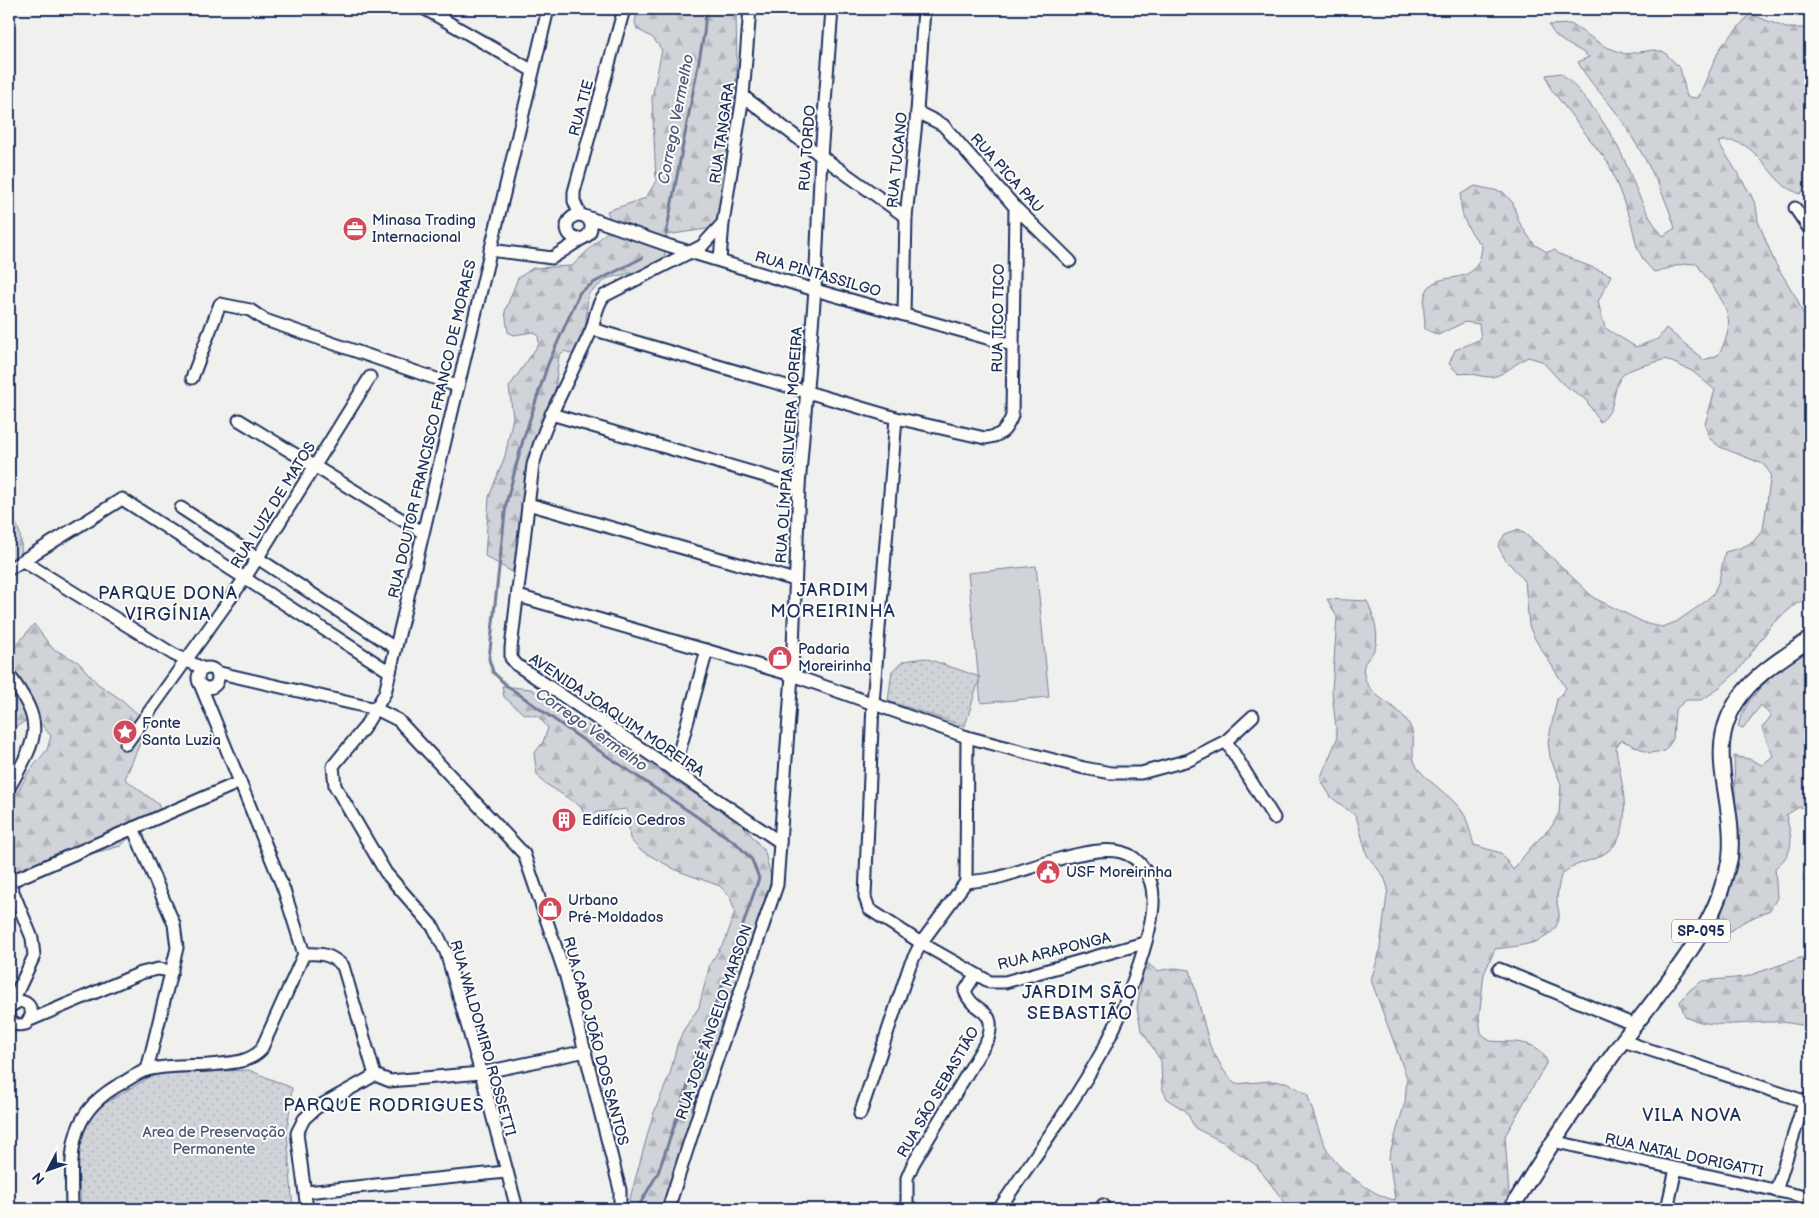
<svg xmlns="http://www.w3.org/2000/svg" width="1819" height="1218" font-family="'Balsamiq Sans',sans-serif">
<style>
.grass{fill:#d0d3d8;stroke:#76819b}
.forest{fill:url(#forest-firs);stroke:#76819b}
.park{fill:url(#park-dots);stroke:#76819b}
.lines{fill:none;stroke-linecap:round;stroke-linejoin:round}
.stream{stroke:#6f7b97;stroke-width:3}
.minor-casing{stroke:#1b2f5e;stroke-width:15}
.major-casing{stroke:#1b2f5e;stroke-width:18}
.minor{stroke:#fdfcf7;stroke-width:11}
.major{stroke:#fdfcf7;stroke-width:14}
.labels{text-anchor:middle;stroke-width:4;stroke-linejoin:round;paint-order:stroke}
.shield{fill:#fdfcf7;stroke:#5f6c8c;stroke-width:1}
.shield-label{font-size:14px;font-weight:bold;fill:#1b2f5e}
.street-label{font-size:15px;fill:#1b2f5e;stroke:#fdfcf7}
.poi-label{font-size:15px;fill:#1b2f5e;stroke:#fdfcf7;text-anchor:start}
.park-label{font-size:15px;fill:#48587c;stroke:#fdfcf7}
.water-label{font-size:16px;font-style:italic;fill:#4c5b7f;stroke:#fdfcf7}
.quarter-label{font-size:18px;letter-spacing:1px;fill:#1b2f5e;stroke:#fdfcf7}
</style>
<defs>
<pattern id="forest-firs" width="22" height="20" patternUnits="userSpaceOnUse" patternTransform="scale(1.25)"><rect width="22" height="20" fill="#d0d3d8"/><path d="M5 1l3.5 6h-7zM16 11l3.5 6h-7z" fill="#b2b5bc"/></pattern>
<pattern id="park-dots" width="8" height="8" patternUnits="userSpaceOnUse" patternTransform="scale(1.25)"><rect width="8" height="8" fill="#d0d3d8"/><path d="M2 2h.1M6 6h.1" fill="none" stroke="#b2b5bc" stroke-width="1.8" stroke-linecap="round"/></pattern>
</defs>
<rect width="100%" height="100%" fill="#f0f0ee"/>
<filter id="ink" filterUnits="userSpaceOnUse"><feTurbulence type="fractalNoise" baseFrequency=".02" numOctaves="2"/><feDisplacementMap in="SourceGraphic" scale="10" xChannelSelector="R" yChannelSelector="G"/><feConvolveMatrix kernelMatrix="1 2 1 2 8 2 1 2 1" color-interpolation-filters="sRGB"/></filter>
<g filter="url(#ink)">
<path class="grass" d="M1036 566 1049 697 981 703 968 573Z"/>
<g class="forest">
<path d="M638 9H736L737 72 721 211 713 228 666 235 665 255 657 267 608 278 588 294 584 349 579 357 565 351 559 355 555 391 532 461 527 528 512 572 485 556 489 497 505 456 513 417 509 387 539 344 538 335 533 332 514 335 508 332 505 311 518 278 533 268 572 266 613 226 607 211 646 198 656 181 652 98 662 50 653 38 637 29 635 22Z"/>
<path d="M1750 14 1786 28H1810V52L1804 60 1805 74 1810 81V182L1800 194C1796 192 1790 190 1786 187 1764 170 1752 134 1718 142L1750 193 1756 206 1758 221 1774 261 1797 299 1810 331V598L1796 604 1773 623 1738 671 1714 692 1701 700H1686L1675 710 1673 739 1665 751 1650 753 1621 740 1616 748C1620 780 1639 836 1602 855 1586 864 1577 861 1561 875 1559 884 1557 893 1557 902 1557 907 1560 913 1559 918 1554 945 1516 946 1495 949L1484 974 1479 1017 1481 1033 1490 1041C1512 1043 1539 1038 1547 1062L1505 1136 1510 1209H1290L1256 1165 1223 1142 1195 1128 1186 1111 1168 1100 1162 1088 1161 1061 1141 1029 1137 1008 1145 961 1157 971 1174 968 1190 970 1210 1046 1224 1071 1235 1084 1270 1081 1286 1082 1307 1094C1314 1113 1319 1136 1329 1153 1340 1171 1375 1197 1395 1200L1389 1157 1405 1102 1407 1078 1371 980 1379 954 1388 888 1384 877 1367 855 1356 816 1331 797 1320 779 1337 739 1332 691 1337 617 1327 599 1367 601C1373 613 1380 635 1375 648 1371 659 1361 660 1364 675 1368 696 1393 703 1405 718 1421 738 1407 751 1417 767 1429 784 1456 798 1465 816 1469 825 1471 836 1474 845L1501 853 1513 870 1531 847 1552 826 1559 813 1561 784 1550 757 1548 742 1557 699 1566 688 1535 639 1529 626 1525 581 1505 559 1498 546 1505 534 1519 529 1542 548 1594 598 1647 624 1662 627 1676 622 1702 604 1713 594 1719 581 1725 552 1740 548 1753 542 1763 530 1771 474 1763 464 1720 447 1709 438 1705 424 1715 390 1692 371 1665 359C1656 363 1631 367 1624 374 1610 387 1619 409 1600 422L1586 400 1562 383 1542 361 1528 357C1515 363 1502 378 1488 377 1475 376 1474 372 1459 374L1449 364 1455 350 1481 339 1479 324 1465 322 1438 335 1425 329C1425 320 1423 310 1424 301 1429 260 1478 298 1482 246 1468 230 1459 216 1461 194L1475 186 1503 192 1513 203 1518 220 1526 233 1535 245 1547 252 1555 250 1559 254 1611 275 1598 302 1605 328 1636 347 1658 339 1666 328 1704 360 1718 355C1743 314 1718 297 1697 264 1680 262 1671 269 1654 272L1644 261 1637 247 1630 218 1609 164 1551 89 1546 75 1561 73C1586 95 1608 126 1623 157 1635 184 1643 213 1663 236L1675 228C1664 190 1643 154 1622 121 1609 100 1589 84 1578 62L1589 57C1574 44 1557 44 1549 25L1571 24 1604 46 1625 54 1654 50 1664 52 1680 68 1687 97 1698 98 1720 48Z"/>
<path d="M9 516H12C21 530 22 541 21 558L9 568Z"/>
<path d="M34 624 52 648 78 662 98 684 122 700 140 716 143 736 125 779 158 804 161 812 135 831 121 846 67 860 9 889V808L28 773 47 750 51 736 41 724 27 720 9 731V648L15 647Z"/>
<path d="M1810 645V698L1805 706 1807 750 1810 765V808L1799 807 1786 815C1792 840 1796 851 1775 868L1777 898 1770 910 1743 922 1731 931 1717 932 1731 876 1736 831 1734 756 1749 759 1762 765 1773 756 1762 728 1771 716 1761 705 1743 728 1738 727C1746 691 1783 668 1810 645Z"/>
<path d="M502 686 531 689 743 825 765 852 774 890 669 1209H627L653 1115 670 1074 677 1045 683 1031 699 1007 710 964 726 939 735 911 730 897 720 886 678 871 640 850 630 839 627 809 598 812 586 817 580 806 543 782 537 774 534 754 543 742 548 728 538 716 524 714 504 697Z"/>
<path d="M1810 850V897H1809L1803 879Z"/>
<path d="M1810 957V1026C1797 1025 1784 1021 1771 1022 1742 1022 1711 1030 1685 1016L1680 1002 1690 990 1702 981 1745 977 1800 958Z"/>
</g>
<g class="park">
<path d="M925 658 980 677 965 726 888 701 892 671 904 661Z"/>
<path d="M249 1070 292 1088 287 1133 293 1209H81L78 1165 83 1129 94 1110 155 1074Z"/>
</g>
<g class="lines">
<g class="stream">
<path d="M666 234 704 34 706 9"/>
<path d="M637 1209 658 1173 759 878 752 860 736 843 576 735 506 685 493 672 489 659 506 504 523 440 548 364 580 292 595 282 642 258"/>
</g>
<defs>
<g id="minor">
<path d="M425 9 533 71"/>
<path d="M743 96 821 156 906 217"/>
<path d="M917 112 943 125 1015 207 1070 261"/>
<path d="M1795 208 1810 230"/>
<path d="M580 215 574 201V192L624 9"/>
<circle cx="579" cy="227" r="12"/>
<path d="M584 216 670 246 815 290 1012 345"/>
<path d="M723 223 702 246 604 296C595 307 596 319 591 331 571 376 546 418 533 465L511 648V658L517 665 780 842"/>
<path d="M490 250 552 258 583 238"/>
<path d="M720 260 723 223 743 96 750 9"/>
<path d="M904 315 906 217 917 112 924 9"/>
<path d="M592 329 896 418 985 438C1001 436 1006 431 1012 416L1015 207"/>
<path d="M192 378 220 304 250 310 265 320 457 386"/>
<path d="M551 414 799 486"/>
<path d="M896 418 873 703 865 897 869 909 921 943 990 982H1005L1144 943"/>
<path d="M239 420 422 532"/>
<path d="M528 504 795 580"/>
<path d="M181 508 395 648"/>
<path d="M23 561 173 654 204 669"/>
<path d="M9 569 122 499 390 672"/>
<path d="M518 596 792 675 967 737 1084 768 1111 773H1141L1189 760 1226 741 1253 716"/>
<circle cx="208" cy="678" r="10"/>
<path d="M216 672 376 709 398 720 524 854 566 977 620 1190V1209"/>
<path d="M9 675C46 726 38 736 9 788"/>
<path d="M200 684 284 890 304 954"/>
<path d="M1226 741 1274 818"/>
<path d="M126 744 245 578 370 377"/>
<path d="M674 771 707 650"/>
<path d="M133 828 174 924 177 948 147 1070"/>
<path d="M9 882 240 782"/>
<path d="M9 882 32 938 34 956 12 1003"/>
<path d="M966 882C976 881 986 880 996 878 1028 870 1091 844 1121 852 1141 857 1153 878 1153 898 1155 932 1121 1017 1104 1048 1073 1104 1035 1156 999 1209"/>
<path d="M966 882 967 737"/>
<path d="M304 954C321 953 330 954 343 966L375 1075"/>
<path d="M1499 969 1635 1025"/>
<path d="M9 1018C13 1025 17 1026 26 1024L32 1014C30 1005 27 1002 19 1001L10 1007"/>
<path d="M30 1020 141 973 158 969 172 971"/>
<path d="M1623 1041 1810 1103"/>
<path d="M375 1075 390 1081 481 1073 586 1051"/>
<path d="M860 1114 910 965 921 943 966 882"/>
<path d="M1552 1141 1810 1198"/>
<path d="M1776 1191 1804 1102"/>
<path d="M306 1192 506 1172"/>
<path d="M72 1209C71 1152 66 1112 124 1082 131 1078 139 1072 147 1070 166 1065 189 1066 208 1065 228 1063 247 1064 261 1050L304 954"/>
<path d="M307 1209 297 1133 304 1119 316 1108 375 1075"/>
<path d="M517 1209 481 1073 446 952 434 928 386 873 335 786 333 766 364 728 385 693 548 9"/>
<path d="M668 1209 705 1094 777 885 792 675 799 486 815 290 821 156 832 9"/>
<path d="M907 1209V1178L913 1164 988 1039C998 1006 973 1015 965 991L975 975"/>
<path d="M1100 1209 1103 1205"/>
<path d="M1667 1209 1676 1169"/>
</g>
<path id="major" d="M1511 1209C1546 1151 1584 1095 1624 1039 1655 998 1706 939 1721 890 1724 880 1728 868 1730 858 1737 793 1697 744 1748 687 1765 668 1789 654 1810 639"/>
</defs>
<use href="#minor" class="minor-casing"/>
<use href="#major" class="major-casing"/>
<use href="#minor" class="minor"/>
<use href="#major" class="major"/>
</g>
</g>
<defs>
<symbol id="office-disc" viewBox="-11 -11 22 22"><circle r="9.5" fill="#d1495b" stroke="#fdfcf7"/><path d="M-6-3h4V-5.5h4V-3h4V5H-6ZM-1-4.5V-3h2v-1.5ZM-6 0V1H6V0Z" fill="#fff"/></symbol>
<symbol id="shop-disc" viewBox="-11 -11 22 22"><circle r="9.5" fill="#d1495b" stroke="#fdfcf7"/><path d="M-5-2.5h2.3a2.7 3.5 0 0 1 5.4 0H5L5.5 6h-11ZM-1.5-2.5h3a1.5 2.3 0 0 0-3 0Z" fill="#fff"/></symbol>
<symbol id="sight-disc" viewBox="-11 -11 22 22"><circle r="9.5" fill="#d1495b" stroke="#fdfcf7"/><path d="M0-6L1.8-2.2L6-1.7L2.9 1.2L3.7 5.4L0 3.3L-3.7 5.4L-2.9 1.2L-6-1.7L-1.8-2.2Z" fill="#fff"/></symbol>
<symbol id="building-disc" viewBox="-11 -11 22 22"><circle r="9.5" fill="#d1495b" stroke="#fdfcf7"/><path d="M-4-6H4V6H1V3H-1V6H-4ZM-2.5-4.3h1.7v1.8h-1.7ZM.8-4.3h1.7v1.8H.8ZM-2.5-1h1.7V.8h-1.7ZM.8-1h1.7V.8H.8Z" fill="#fff"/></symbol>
<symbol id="civic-disc" viewBox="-11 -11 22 22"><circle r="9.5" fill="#d1495b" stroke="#fdfcf7"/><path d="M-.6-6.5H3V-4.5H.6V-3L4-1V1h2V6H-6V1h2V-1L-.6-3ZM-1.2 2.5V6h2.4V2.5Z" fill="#fff"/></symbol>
</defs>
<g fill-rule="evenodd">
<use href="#office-disc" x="341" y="215" width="28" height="28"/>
<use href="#shop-disc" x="766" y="644" width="28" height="28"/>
<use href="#sight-disc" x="111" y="718" width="28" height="28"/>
<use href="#building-disc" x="550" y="806" width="28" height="28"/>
<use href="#civic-disc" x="1034" y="858" width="28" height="28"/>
<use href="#shop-disc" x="536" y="895" width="28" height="28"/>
</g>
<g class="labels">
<rect class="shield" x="1672" y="919.5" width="58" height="23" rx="4"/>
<g class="shield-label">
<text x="1701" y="936">SP-095</text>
</g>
<g class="street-label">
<text transform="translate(581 108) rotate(-75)" y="5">RUA TIE</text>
<text transform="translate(722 133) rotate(-82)" y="5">RUA TANGARA</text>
<text transform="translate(807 148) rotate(-86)" y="5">RUA TORDO</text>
<text transform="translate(897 160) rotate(-84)" y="5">RUA TUCANO</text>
<text transform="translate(1007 173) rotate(48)" y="5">RUA PICA PAU</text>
<text transform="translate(818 274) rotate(16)" y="5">RUA PINTASSILGO</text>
<text transform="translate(998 318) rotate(-89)" y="5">RUA TICO TICO</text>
<text transform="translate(432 429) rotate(-77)" y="5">RUA DOUTOR FRANCISCO FRANCO DE MORAES</text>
<text transform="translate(789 445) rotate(-86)" y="5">RUA OLÍMPIA SILVEIRA MOREIRA</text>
<text transform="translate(273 505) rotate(-58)" y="5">RUA LUIZ DE MATOS</text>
<text transform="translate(617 715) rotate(34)" y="5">AVENIDA JOAQUIM MOREIRA</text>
<text transform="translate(1054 951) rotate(-14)" y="5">RUA ARAPONGA</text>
<text transform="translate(714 1022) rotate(-71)" y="5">RUA JOSÉ ÂNGELO MARSON</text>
<text transform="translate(483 1038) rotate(74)" y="5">RUA WALDOMIRO ROSSETTI</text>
<text transform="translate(596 1041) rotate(75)" y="5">RUA CABO JOÃO DOS SANTOS</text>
<text transform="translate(938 1092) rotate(-60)" y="5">RUA SÃO SEBASTIÃO</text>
<text transform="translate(1684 1155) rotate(12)" y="5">RUA NATAL DORIGATTI</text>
</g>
<g class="poi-label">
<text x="372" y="225">Minasa Trading<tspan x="372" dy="17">Internacional</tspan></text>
<text x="798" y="654">Padaria<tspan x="798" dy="17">Moreirinha</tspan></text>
<text x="142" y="728">Fonte<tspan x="142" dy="17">Santa Luzia</tspan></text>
<text x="582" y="825">Edifício Cedros</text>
<text x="1066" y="877">USF Moreirinha</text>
<text x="568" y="905">Urbano<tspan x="568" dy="17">Pré-Moldados</tspan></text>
</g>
<g class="park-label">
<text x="214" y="1137">Area de Preservação<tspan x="214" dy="17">Permanente</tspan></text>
</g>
<g class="water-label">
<text transform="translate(675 119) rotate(-79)" y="6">Corrego Vermelho</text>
<text transform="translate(592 729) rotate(35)" y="6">Corrego Vermelho</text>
</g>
<g class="quarter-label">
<text x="833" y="596">JARDIM<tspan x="833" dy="21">MOREIRINHA</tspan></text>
<text x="168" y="599">PARQUE DONA<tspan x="168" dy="21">VIRGÍNIA</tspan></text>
<text x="1080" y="998">JARDIM SÃO<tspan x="1080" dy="21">SEBASTIÃO</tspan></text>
<text x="384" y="1111">PARQUE RODRIGUES</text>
<text x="1692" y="1121">VILA NOVA</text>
</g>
</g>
<rect width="1819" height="1218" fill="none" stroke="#fdfcf7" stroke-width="30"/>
<rect x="15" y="15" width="1789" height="1188" fill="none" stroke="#1b2f5e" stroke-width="2" filter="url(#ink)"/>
<g transform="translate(48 1170) rotate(229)" stroke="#fdfcf7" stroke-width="4" paint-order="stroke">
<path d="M0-4L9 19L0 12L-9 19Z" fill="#1b2f5e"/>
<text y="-8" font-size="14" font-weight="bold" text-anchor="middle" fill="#1b2f5e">N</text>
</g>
</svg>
